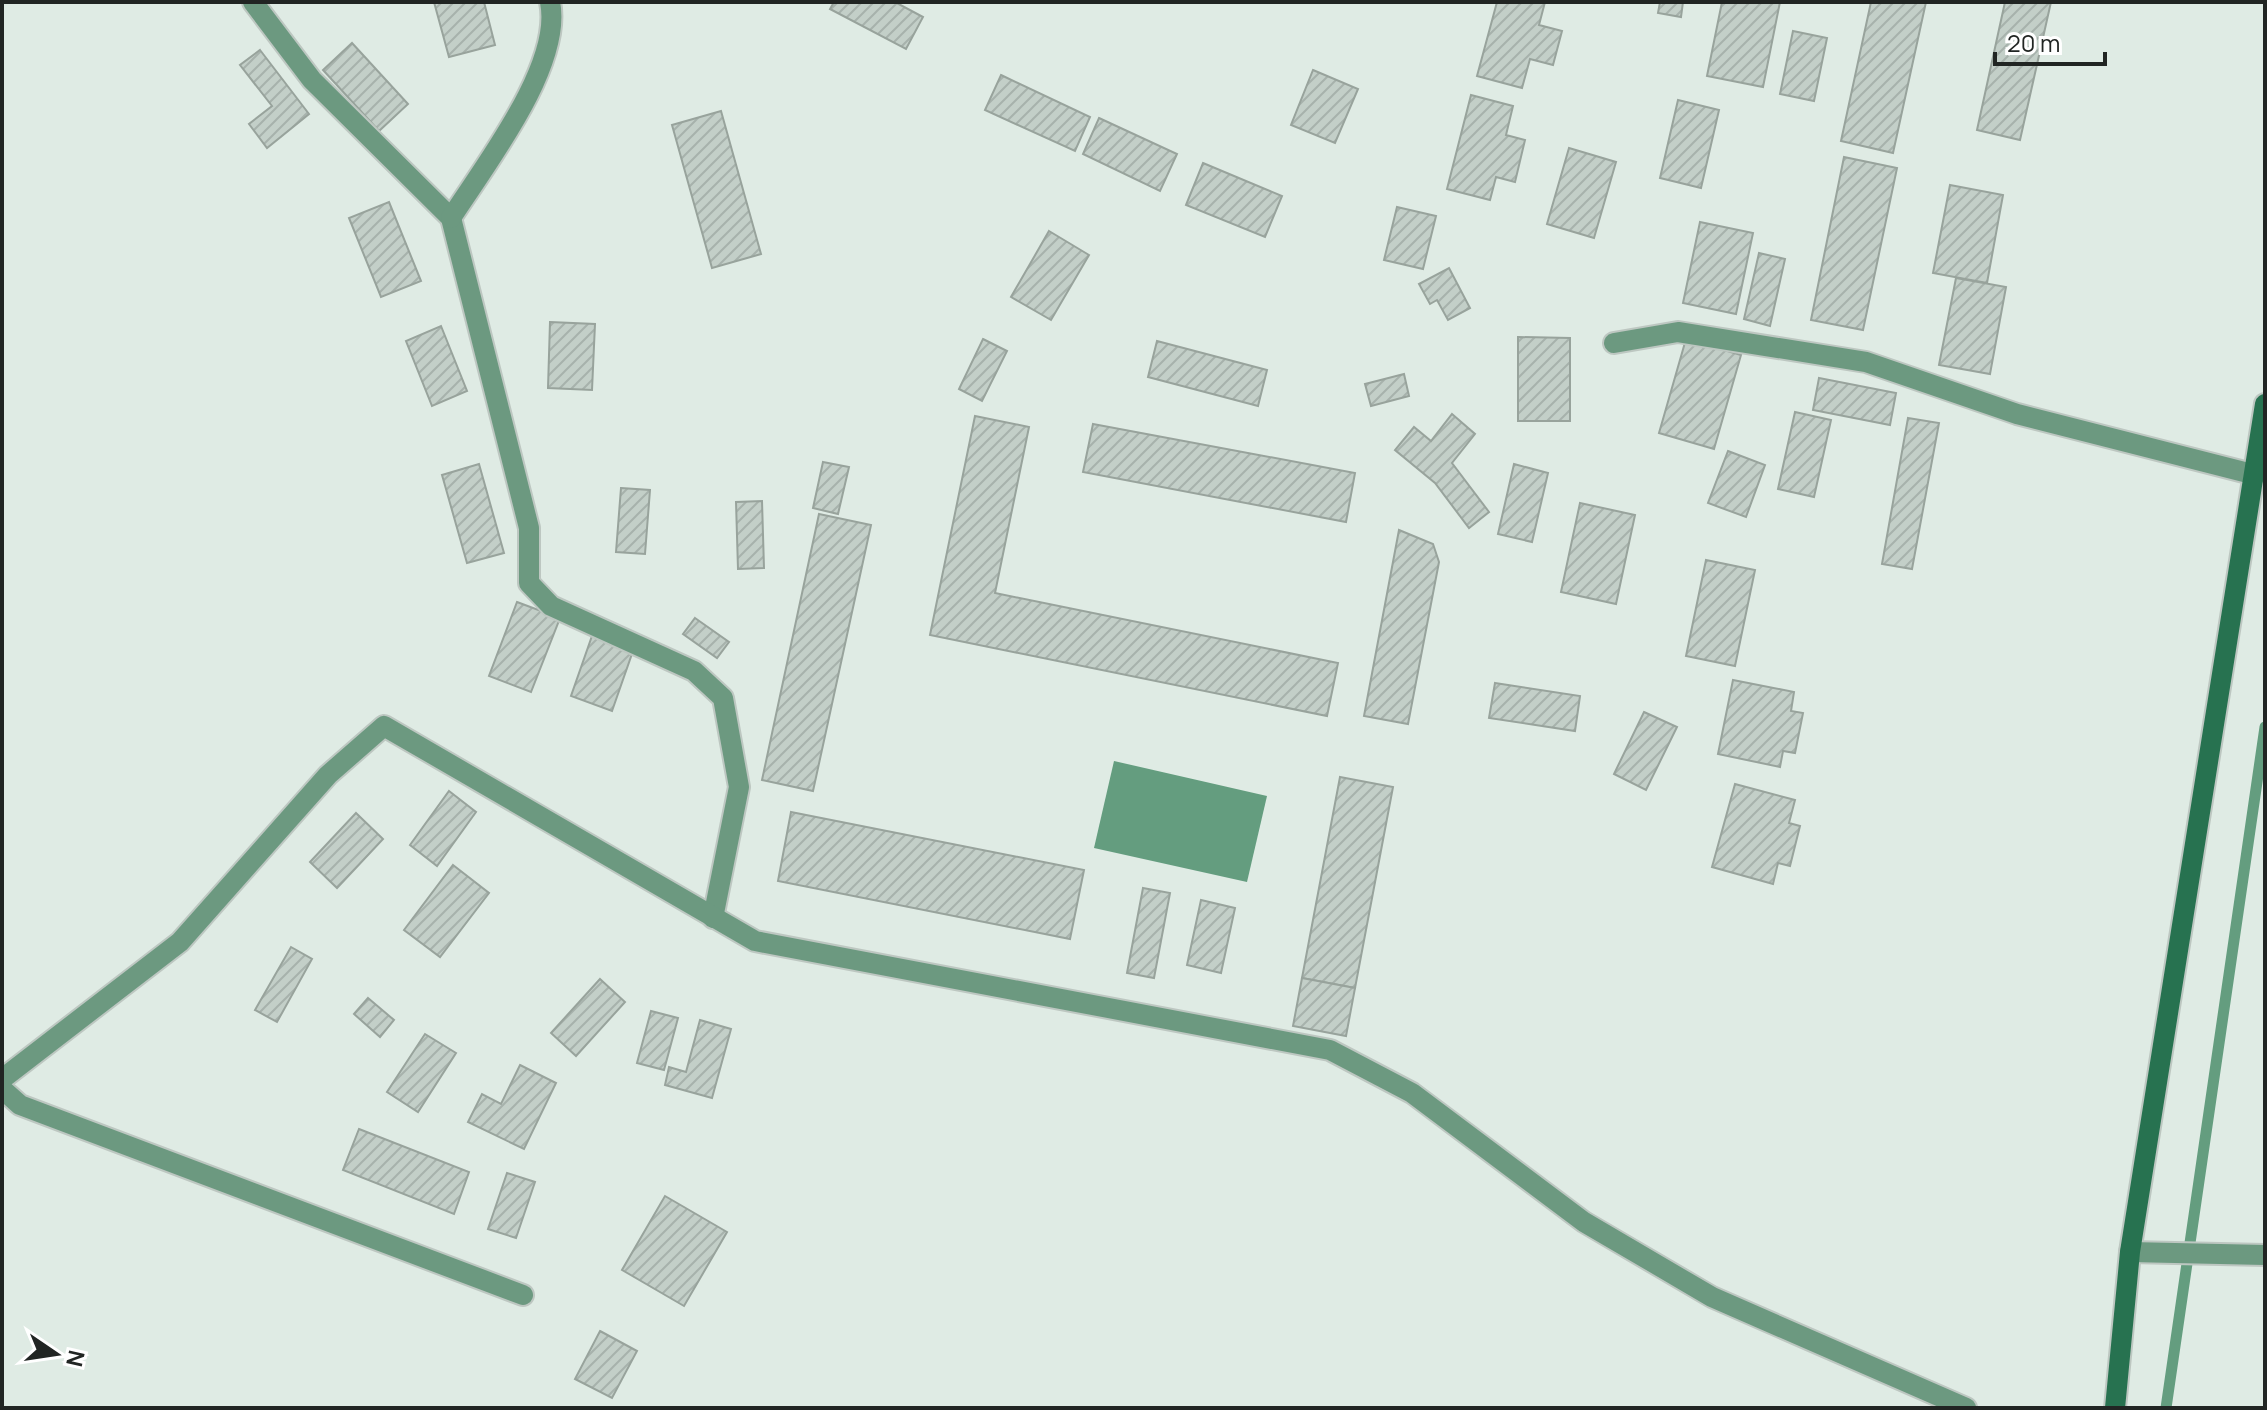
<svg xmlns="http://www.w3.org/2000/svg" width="2267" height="1410" font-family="Manrope,sans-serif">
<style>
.water{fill:#649d7f}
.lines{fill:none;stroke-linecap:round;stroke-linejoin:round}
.stream{stroke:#649d7f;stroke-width:11}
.building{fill:url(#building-hatch);stroke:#98a39c;stroke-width:2}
.lane-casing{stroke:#bdc7c1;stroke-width:24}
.street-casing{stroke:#bdc7c1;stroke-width:24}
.secondary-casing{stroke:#bdc7c1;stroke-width:24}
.lane{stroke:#6c9980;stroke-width:20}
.street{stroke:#6c9980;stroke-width:20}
.secondary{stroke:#277250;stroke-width:20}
</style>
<defs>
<pattern id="building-hatch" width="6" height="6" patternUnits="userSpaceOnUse" patternTransform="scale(2)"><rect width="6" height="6" fill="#c3cfc8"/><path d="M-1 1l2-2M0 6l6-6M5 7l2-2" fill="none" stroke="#a7b2ac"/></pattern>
</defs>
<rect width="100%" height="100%" fill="#dfebe4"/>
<path class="water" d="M1114 761 1267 796 1247 882 1094 848Z"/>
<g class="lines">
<path class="stream" d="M2166 1408 2265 727"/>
</g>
<g class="building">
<path d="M434 2H484L495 45 449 57Z"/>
<path d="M834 2H895L923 17 906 49 830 9Z"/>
<path d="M1497 2H1545L1539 25 1562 31 1553 65 1530 59 1522 88 1477 76Z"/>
<path d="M1660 2H1683L1681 17 1658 13Z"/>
<path d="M1722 2H1780L1763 87 1707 76Z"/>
<path d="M1871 2H1926L1893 153 1841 141Z"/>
<path d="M2005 2H2051L2020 140 1977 130Z"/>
<path d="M1793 31 1827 38 1814 101 1780 94Z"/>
<path d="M352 43 408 104 379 131 323 70Z"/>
<path d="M260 50 309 114 267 148 249 124 272 106 240 65Z"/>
<path d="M1313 70 1358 89 1335 143 1291 125Z"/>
<path d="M1001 75 1090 117 1075 151 985 110Z"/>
<path d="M1471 95 1513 106 1506 135 1525 140 1515 182 1496 177 1490 200 1447 189Z"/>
<path d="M1678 100 1719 110 1701 188 1660 178Z"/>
<path d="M721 111 761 254 712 268 672 125Z"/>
<path d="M1099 118 1177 154 1160 191 1083 154Z"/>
<path d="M1569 148 1616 162 1594 238 1547 224Z"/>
<path d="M1844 157 1897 168 1863 330 1811 320Z"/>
<path d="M1203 163 1282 196 1265 237 1186 205Z"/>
<path d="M1950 185 2003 195 1987 283 1933 273Z"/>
<path d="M389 202 421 281 381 297 349 218Z"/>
<path d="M1397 207 1436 216 1423 269 1384 260Z"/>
<path d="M1700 222 1753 233 1736 314 1683 303Z"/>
<path d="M1049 231 1089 255 1051 320 1011 297Z"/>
<path d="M1759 253 1785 259 1770 326 1744 319Z"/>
<path d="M1449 268 1470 308 1448 320 1437 300 1430 304 1419 284Z"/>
<path d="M1956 278 2006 287 1990 374 1939 365Z"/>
<path d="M550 322 595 324 592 390 548 388Z"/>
<path d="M441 326 467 391 432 406 406 341Z"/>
<path d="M1518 337 1570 338V421H1518Z"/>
<path d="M983 339 1007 351 982 401 959 389Z"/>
<path d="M1686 339 1741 355 1714 449 1659 433Z"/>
<path d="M1157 341 1267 370 1258 406 1148 377Z"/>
<path d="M1404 374 1409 396 1371 406 1365 384Z"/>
<path d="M1819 378 1896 393 1890 425 1813 410Z"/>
<path d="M1795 412 1831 420 1814 497 1778 489Z"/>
<path d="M1452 414 1475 434 1452 463 1489 512 1469 528 1435 483 1395 450 1414 427 1431 441Z"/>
<path d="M975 416 1029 427 995 593 1338 663 1327 716 930 635Z"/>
<path d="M1908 418 1939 423 1912 569 1882 564Z"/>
<path d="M1093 424 1355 473 1346 522 1083 472Z"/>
<path d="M1728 451 1765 465 1746 517 1708 503Z"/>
<path d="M823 462 849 467 838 514 813 508Z"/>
<path d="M479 464 504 553 467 563 442 475Z"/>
<path d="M1514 464 1548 473 1532 542 1498 534Z"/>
<path d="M621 488 650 490 645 554 616 552Z"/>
<path d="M762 501 764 568 738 569 736 502Z"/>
<path d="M1580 503 1635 515 1616 604 1561 592Z"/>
<path d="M819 514 871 525 813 791 762 780Z"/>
<path d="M1399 530 1433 544 1439 562 1408 724 1364 716Z"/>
<path d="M1706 560 1755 570 1735 666 1686 656Z"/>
<path d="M517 602 560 618 531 692 489 676Z"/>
<path d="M695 618 729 642 717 658 683 634Z"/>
<path d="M593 633 634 648 612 711 571 696Z"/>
<path d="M1733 680 1794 692 1791 711 1803 713 1795 753 1783 751 1780 767 1718 754Z"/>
<path d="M1495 683 1580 696 1575 731 1489 718Z"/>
<path d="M1644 712 1677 727 1646 790 1614 774Z"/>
<path d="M1340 777 1393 787 1355 988 1302 978Z"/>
<path d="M1735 784 1795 800 1789 823 1800 826 1790 866 1778 863 1773 884 1712 867Z"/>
<path d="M449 791 476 812 437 866 410 845Z"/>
<path d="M791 812 1084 870 1070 939 778 881Z"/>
<path d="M356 813 383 839 337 888 310 862Z"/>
<path d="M453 865 489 893 440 957 404 930Z"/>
<path d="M1143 888 1170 893 1154 978 1127 973Z"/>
<path d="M1201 900 1235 908 1221 973 1187 965Z"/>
<path d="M291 947 312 959 277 1022 255 1010Z"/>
<path d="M1302 978 1355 988 1346 1036 1293 1026Z"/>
<path d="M600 979 625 1002 576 1056 551 1033Z"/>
<path d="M368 998 394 1020 380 1037 354 1014Z"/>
<path d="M651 1011 678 1018 664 1070 637 1063Z"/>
<path d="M700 1020 731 1029 712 1098 665 1085 669 1067 686 1072Z"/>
<path d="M425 1034 456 1053 418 1112 387 1092Z"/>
<path d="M520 1065 556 1083 524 1149 468 1122 482 1094 501 1104Z"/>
<path d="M359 1129 469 1172 454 1214 343 1170Z"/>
<path d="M507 1173 535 1182 516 1238 488 1229Z"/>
<path d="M665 1196 727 1232 684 1306 622 1270Z"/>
<path d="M600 1331 637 1351 612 1398 575 1379Z"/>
</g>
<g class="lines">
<defs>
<path id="lane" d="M2130 1252 2265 1255"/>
<g id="street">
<path d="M253 2 312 80 451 218 529 528V583L551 606 694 671 723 698 739 787 713 918"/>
<path d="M451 218C485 165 563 65 550 2"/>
<path d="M1614 343 1678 332 1866 362 2017 414 2256 475"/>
<path d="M2 1079 180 942 328 775 384 726 755 941 1330 1050 1412 1093 1584 1222 1712 1297 1966 1408"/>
<path d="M2 1089 20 1105 523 1295"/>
</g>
<path id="secondary" d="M2115 1408 2130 1252 2265 404"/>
</defs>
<use href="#lane" class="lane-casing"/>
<use href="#street" class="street-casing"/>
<use href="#secondary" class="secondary-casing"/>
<use href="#lane" class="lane"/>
<use href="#street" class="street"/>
<use href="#secondary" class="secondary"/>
</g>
<rect width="2267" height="1410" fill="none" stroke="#212523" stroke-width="8"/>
<g transform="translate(56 1354) rotate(103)" stroke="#ffffff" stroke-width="6" paint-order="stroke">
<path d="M0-6L14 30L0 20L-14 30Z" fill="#212523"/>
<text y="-12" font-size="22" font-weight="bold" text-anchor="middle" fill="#212523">N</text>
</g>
<path d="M1995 52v12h110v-12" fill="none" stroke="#212523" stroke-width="4"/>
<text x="2007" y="52" font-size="24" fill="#212523" stroke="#ffffff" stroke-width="6" paint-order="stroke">20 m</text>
</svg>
